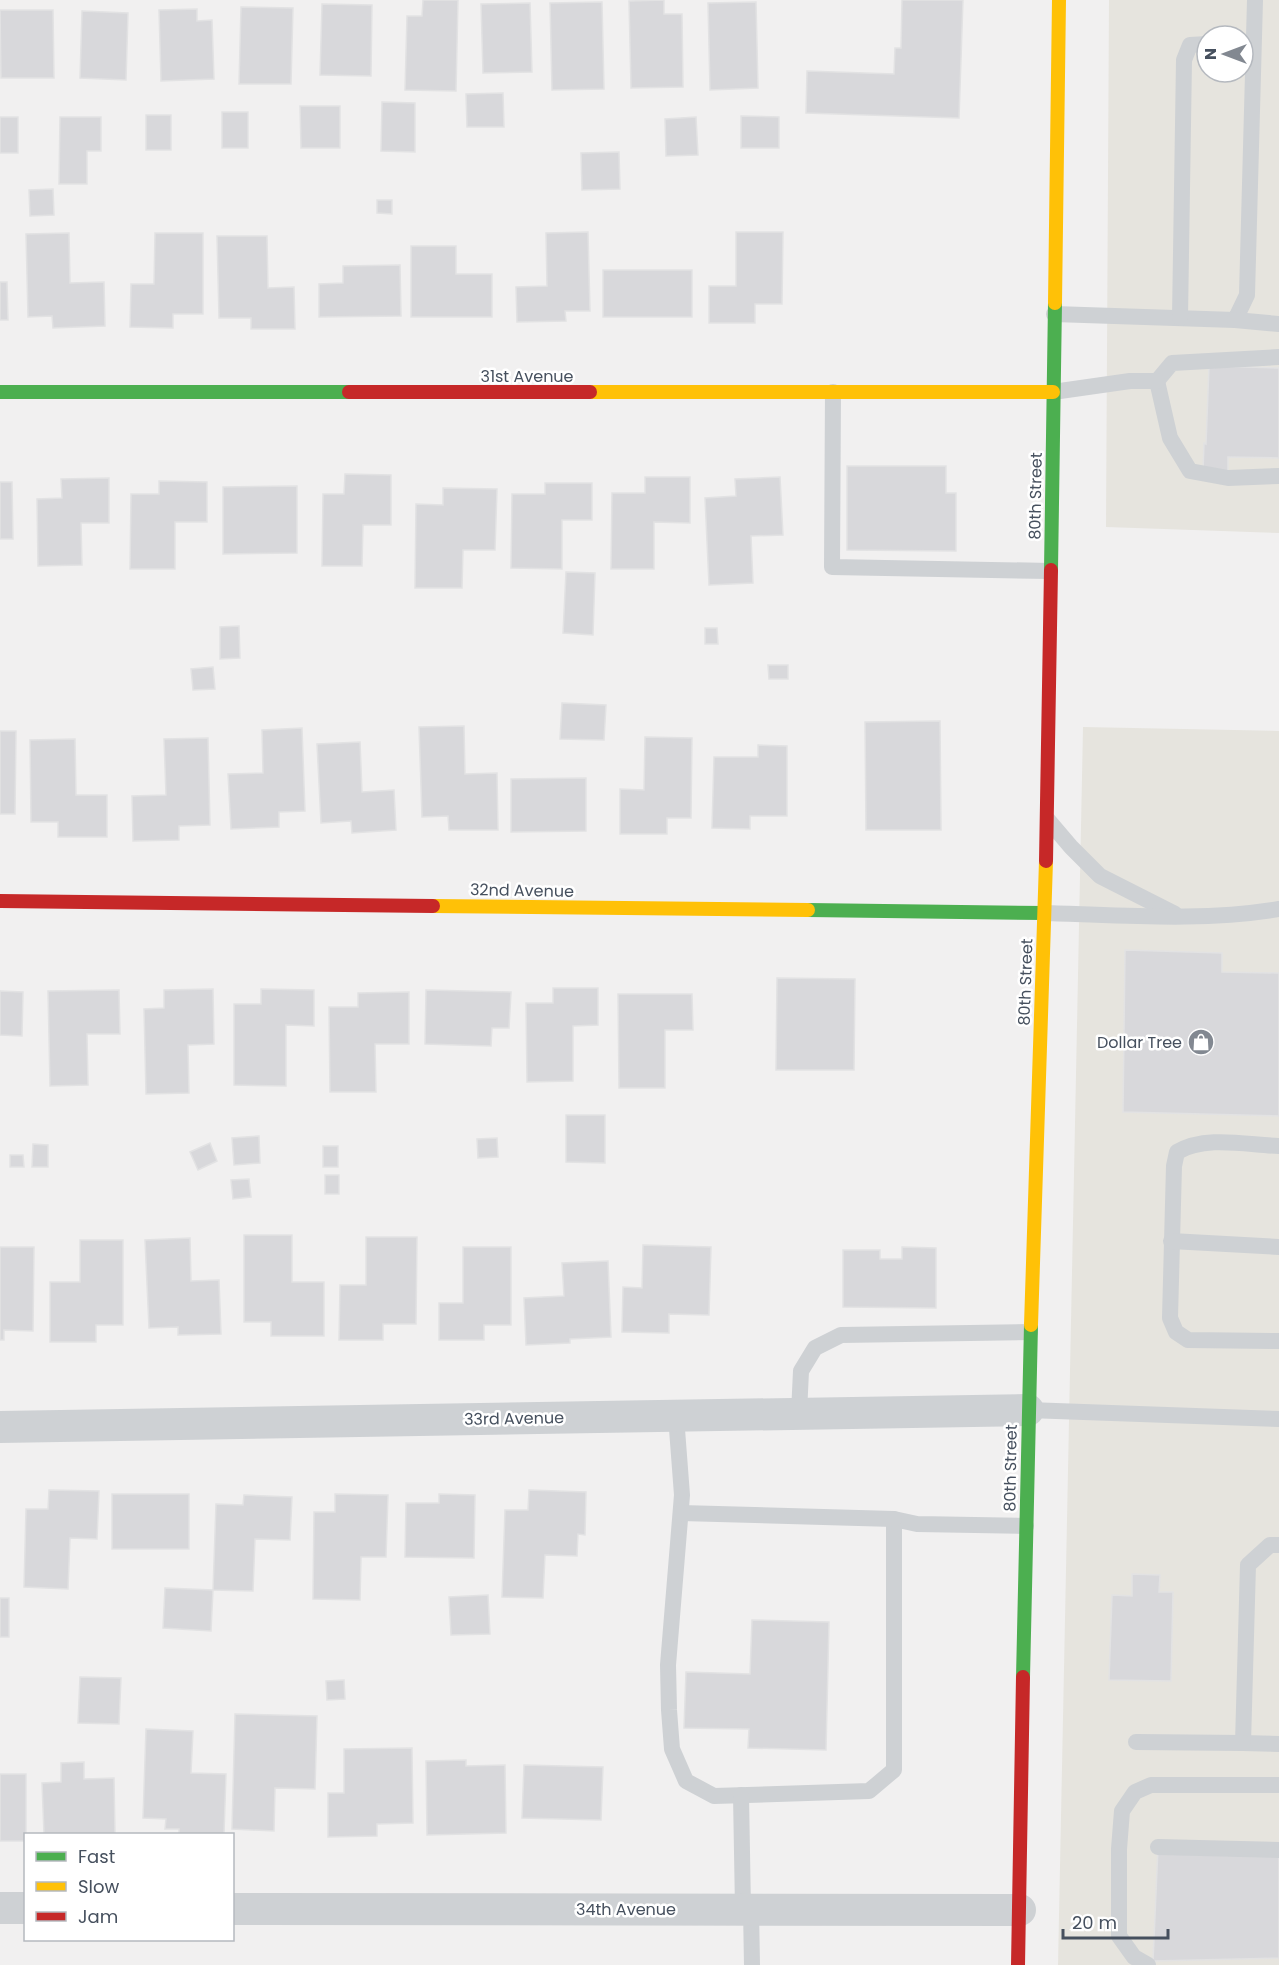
<svg xmlns="http://www.w3.org/2000/svg" width="1279" height="1965" font-family="Poppins,sans-serif">
<style>
.commercial{fill:#e6e4de;fill-rule:evenodd}
.building{fill:#d8d8db;stroke:#e2e2e3;stroke-width:1.5}
.lines{fill:none;stroke-linecap:round;stroke-linejoin:round}
.lane{stroke:#ced1d4;stroke-width:16}
.street{stroke:#ced1d4;stroke-width:32}
.fast{stroke:#4caf50;stroke-width:14}
.slow{stroke:#ffc107;stroke-width:14}
.jam{stroke:#c62828;stroke-width:14}
.labels{text-anchor:middle;stroke-width:5;stroke-linejoin:round;paint-order:stroke}
.street-label{font-size:16px;fill:#46505e;stroke:#fff}
.poi-label{font-size:16px;fill:#46505e;stroke:#fff;text-anchor:end}
</style>
<rect width="100%" height="100%" fill="#f1f0f0"/>
<g class="commercial">
<path d="M1109 0H1279V533L1106 527ZM1207 36H1243V72H1207Z"/>
<path d="M1083 727 1279 731V1965H1058Z"/>
</g>
<g class="building">
<path d="M423 0H458L456 91 405 90 407 16H422Z"/>
<path d="M664 0V14H682L683 87 631 88 629 1Z"/>
<path d="M902 0H963L959 118 806 113 807 71 894 74 895 48H901Z"/>
<path d="M602 2 604 89 552 90 550 3Z"/>
<path d="M756 2 758 88 710 90 708 3Z"/>
<path d="M530 3 532 72 483 73 481 4Z"/>
<path d="M322 4 372 5 371 76 320 75Z"/>
<path d="M241 7 293 8 291 84H239Z"/>
<path d="M197 9V21L212 20 214 79 161 81 159 10Z"/>
<path d="M0 10H53L54 78H1Z"/>
<path d="M82 11 128 13 126 80 80 78Z"/>
<path d="M503 93 504 127H467L466 94Z"/>
<path d="M382 102 415 103V152L381 151Z"/>
<path d="M300 106H340V148H301Z"/>
<rect x="222" y="112" width="26" height="36"/>
<rect x="146" y="115" width="25" height="35"/>
<path d="M741 116 779 117V148H741Z"/>
<rect x="0" y="117" width="18" height="36"/>
<path d="M60 117H101V151H87V184H59Z"/>
<path d="M696 117 698 155 666 156 665 119Z"/>
<path d="M619 152 620 189 582 190 581 153Z"/>
<path d="M53 189 54 215 30 216 29 190Z"/>
<path d="M377 200H392V214L377 213Z"/>
<path d="M588 232 590 311H565L566 321 517 322 516 287 547 286 546 233Z"/>
<path d="M736 232H783L782 304H755V323H709V286H736Z"/>
<path d="M69 233 70 283 104 282 105 326 53 328 52 316 28 317 26 234Z"/>
<path d="M155 233H203V314H173V328L130 327 131 284H154Z"/>
<path d="M217 236H267L268 288 294 287 295 329H251V318H219Z"/>
<path d="M411 246H456V274H492V317H411Z"/>
<path d="M400 265 401 316 319 317V284L343 283V266Z"/>
<rect x="603" y="270" width="89" height="47"/>
<path d="M0 282H7L8 320H0Z"/>
<path d="M1209 366 1279 368V458L1228 457V471L1203 470 1204 443 1206 444Z"/>
<path d="M847 466H946V493H956V551L847 550Z"/>
<path d="M345 474 391 475V525H363L362 566H322L323 494H344Z"/>
<path d="M645 477H690V523L654 522V569H611L612 493H645Z"/>
<path d="M780 477 783 535 751 536 753 583 709 585 705 498 736 496 735 479Z"/>
<path d="M109 478V523H81L82 565 38 566 37 499 62 498 61 479Z"/>
<path d="M159 481 207 482V522H175V569H130L131 494H159Z"/>
<path d="M0 482H12L13 539H0Z"/>
<path d="M545 483H592V520H562V569L511 568 512 494H545Z"/>
<path d="M297 486V553L223 554V487Z"/>
<path d="M443 488 497 489 495 550H463L462 588H415L416 504 443 505Z"/>
<path d="M566 572 595 573 593 635 563 633Z"/>
<path d="M239 626 240 658 220 659V627Z"/>
<path d="M705 628H717L718 644H705Z"/>
<path d="M768 665H788V679H769Z"/>
<path d="M213 667 215 689 193 690 191 669Z"/>
<path d="M562 703 606 705 604 740 560 739Z"/>
<path d="M940 721 941 830H866L865 722Z"/>
<path d="M464 726 465 774 497 773 498 830H449L448 816 422 817 419 727Z"/>
<path d="M302 728 305 811 279 812V827L231 829 228 774 263 773 262 730Z"/>
<path d="M0 731H16L15 814H0Z"/>
<path d="M645 737 692 738 691 818H667V834H620V789L644 790Z"/>
<path d="M208 738 210 825 179 826V840L133 841 132 796 166 795 164 739Z"/>
<path d="M75 739 76 795H107V837H58V822H31L30 740Z"/>
<path d="M360 742 362 792 394 790 396 830 352 833 351 821 321 823 317 744Z"/>
<path d="M758 745 787 746V816H750V829L712 828 714 757H758Z"/>
<path d="M586 778V831L511 832V779Z"/>
<path d="M1125 950 1222 953V972L1279 973V1116L1123 1112Z"/>
<path d="M777 978 855 979 854 1070H776Z"/>
<path d="M553 988H598V1025L573 1026V1081L527 1082 526 1003H553Z"/>
<path d="M213 989 214 1044 188 1045 189 1093 146 1094 144 1009 164 1008V990Z"/>
<path d="M261 989 314 990V1026L286 1025V1086L234 1085V1004H261Z"/>
<path d="M119 990 120 1034H87L88 1085 50 1086 48 991Z"/>
<path d="M426 990 511 992 509 1028H492L491 1046 425 1044Z"/>
<path d="M0 991 23 992 22 1036 0 1035Z"/>
<path d="M409 992V1044H375L376 1092H330L329 1007H358V993Z"/>
<path d="M618 994H692L693 1030H665V1088H619Z"/>
<path d="M566 1115H605V1163L566 1162Z"/>
<path d="M259 1136 260 1163 234 1165 232 1138Z"/>
<path d="M497 1138 498 1157 478 1158 477 1139Z"/>
<path d="M210 1143 217 1161 198 1170 190 1152Z"/>
<path d="M33 1144 48 1145V1167H32Z"/>
<rect x="323" y="1146" width="15" height="21"/>
<path d="M10 1155H23L24 1167H10Z"/>
<rect x="325" y="1175" width="14" height="19"/>
<path d="M249 1179 251 1197 233 1199 231 1180Z"/>
<path d="M244 1235H292V1282H324V1336H271V1322H244Z"/>
<path d="M366 1237H417L416 1324H383V1340H339L340 1285H366Z"/>
<path d="M190 1238 191 1281 219 1280 221 1334 178 1335V1327L149 1328 145 1240Z"/>
<path d="M80 1240H123V1325H96V1342H50V1282H80Z"/>
<path d="M643 1245 711 1247 709 1315 669 1314V1333L622 1332 623 1287 642 1288Z"/>
<path d="M0 1247H34L33 1331 4 1330V1340H0Z"/>
<path d="M463 1247H511V1325H484V1340H439V1303H463Z"/>
<path d="M902 1247 936 1248V1308L843 1307V1250H880V1259H902Z"/>
<path d="M608 1261 611 1337 570 1339V1343L526 1345 524 1298 564 1296 562 1263Z"/>
<path d="M49 1490 99 1491 97 1539 70 1538 68 1589 24 1587 26 1509H48Z"/>
<path d="M529 1490 586 1492 585 1535 578 1534 577 1556 545 1555 543 1598 502 1597 505 1510H528Z"/>
<rect x="112" y="1494" width="77" height="55"/>
<path d="M335 1494 388 1495 386 1557H361L360 1600 313 1599 314 1512H335Z"/>
<path d="M439 1494 475 1495 474 1558 405 1557 406 1503H439Z"/>
<path d="M244 1495 292 1497 290 1540 255 1539 253 1591 213 1590 216 1504 243 1505Z"/>
<path d="M1132 1574 1160 1575 1159 1592H1173L1171 1681 1109 1680 1112 1595 1132 1596Z"/>
<path d="M165 1588 213 1590 211 1631 163 1628Z"/>
<path d="M488 1595 490 1634 451 1635 449 1597Z"/>
<rect x="0" y="1598" width="9" height="39"/>
<path d="M752 1620 829 1622 826 1750 748 1748 749 1729 684 1728 686 1672 750 1674Z"/>
<path d="M80 1677 121 1678 119 1724 78 1723Z"/>
<path d="M344 1680 345 1699 327 1700 326 1681Z"/>
<path d="M235 1714 317 1716 315 1789 275 1788 274 1831 232 1829Z"/>
<path d="M146 1729 193 1731 191 1773 226 1774 224 1834H179V1829H165L166 1819 143 1818Z"/>
<path d="M412 1748 413 1823 377 1824V1836L328 1837V1793H344V1749Z"/>
<path d="M466 1760V1766L505 1765 506 1833 427 1835 426 1761Z"/>
<path d="M84 1762V1779L114 1778 115 1834H44L42 1783 61 1782V1763Z"/>
<path d="M524 1765 603 1767 601 1820 522 1818Z"/>
<rect x="0" y="1774" width="26" height="67"/>
<path d="M1158 1847 1279 1850V1958L1153 1961Z"/>
</g>
<g class="lines">
<g class="lane">
<path d="M1054 314 1235 320 1247 295 1255 0"/>
<path d="M1180 318 1184 60 1190 45 1207 44"/>
<path d="M1235 320 1279 324"/>
<path d="M1157 381 1170 438 1190 471 1228 478 1279 476"/>
<path d="M1157 381 1172 363 1279 357"/>
<path d="M833 392 832 567 1050 571"/>
<path d="M1053 392 1130 381H1157"/>
<path d="M1048 820 1071 847 1100 876 1175 914"/>
<path d="M1044 913C1121 915 1202 922 1279 909"/>
<path d="M1279 1146C1247 1145 1206 1135 1177 1152L1174 1166 1170 1318 1176 1332 1188 1340 1279 1341"/>
<path d="M1171 1241 1279 1247"/>
<path d="M1028 1410 1279 1419"/>
<path d="M799 1413 801 1371 815 1348 841 1335 1030 1332"/>
<path d="M676 1416 682 1495 668 1665 669 1710 672 1749 686 1781 714 1796 869 1791 894 1770V1519L917 1524 1026 1526"/>
<path d="M681 1513 894 1519"/>
<path d="M1279 1545H1270L1248 1565 1243 1743 1279 1744"/>
<path d="M1136 1742 1243 1743"/>
<path d="M741 1795 743 1909"/>
<path d="M1158 1847 1279 1850"/>
<path d="M751 1909 752 1965"/>
<path d="M1148 1965 1134 1957 1119 1936V1849L1122 1811 1135 1792 1151 1785H1279"/>
</g>
<g class="street">
<path d="M0 1427 1028 1410"/>
<path d="M0 1908H26"/>
<path d="M232 1909 1020 1910"/>
</g>
<g class="fast">
<path d="M0 392H349"/>
<path d="M1051 570 1055 303"/>
<path d="M808 910 1044 913"/>
<path d="M1023 1677 1031 1325"/>
</g>
<g class="slow">
<path d="M1055 303 1059 0"/>
<path d="M590 392H1053"/>
<path d="M433 906 808 910"/>
<path d="M1031 1325 1046 861"/>
</g>
<g class="jam">
<path d="M349 392H590"/>
<path d="M1046 861 1051 570"/>
<path d="M0 901 433 906"/>
<path d="M1018 1965 1023 1677"/>
</g>
</g>
<defs>
<symbol id="shop-disc" viewBox="-11 -11 22 22"><circle r="9.5" fill="#828891" stroke="#fff"/><path d="M-5-2.5h2.3a2.7 3.5 0 0 1 5.4 0H5L5.5 6h-11ZM-1.5-2.5h3a1.5 2.3 0 0 0-3 0Z" fill="#fff"/></symbol>
</defs>
<g fill-rule="evenodd">
<use href="#shop-disc" x="1186" y="1027" width="30" height="30"/>
</g>
<g class="labels">
<g class="street-label">
<text x="527" y="382">31st Avenue</text>
<text transform="translate(1035 496) rotate(-89)" y="6">80th Street</text>
<text transform="translate(522 890) rotate(1)" y="6">32nd Avenue</text>
<text transform="translate(1025 982) rotate(-88)" y="6">80th Street</text>
<text transform="translate(514 1418) rotate(-1)" y="6">33rd Avenue</text>
<text transform="translate(1010 1468) rotate(-89)" y="6">80th Street</text>
<text x="626" y="1915">34th Avenue</text>
</g>
<g class="poi-label">
<text x="1182" y="1048">Dollar Tree</text>
</g>
</g>
<rect x="24" y="1833" width="210" height="108" fill="#ffffff" stroke="#b5b9bf" stroke-width="1.5"/>
<rect x="36" y="1852" width="30" height="9" fill="#4caf50" stroke="#b5b9bf" stroke-width="1.5"/>
<text x="78" y="1863" font-size="18" fill="#46505e">Fast</text>
<rect x="36" y="1882" width="30" height="9" fill="#ffc107" stroke="#b5b9bf" stroke-width="1.5"/>
<text x="78" y="1893" font-size="18" fill="#46505e">Slow</text>
<rect x="36" y="1912" width="30" height="9" fill="#c62828" stroke="#b5b9bf" stroke-width="1.5"/>
<text x="78" y="1923" font-size="18" fill="#46505e">Jam</text>
<g transform="translate(1225 54) rotate(270)"><circle r="28" fill="#ffffff" stroke="#b5b9bf" stroke-width="1.5"/>
<path d="M0-4.5L10 22L0 15L-10 22Z" fill="#828891"/>
<text y="-9" font-size="16" font-weight="bold" text-anchor="middle" fill="#46505e">N</text>
</g>
<path d="M1063 1929v9h105v-9" fill="none" stroke="#46505e" stroke-width="3"/>
<text x="1072" y="1929" font-size="18" fill="#46505e" stroke="#ffffff" stroke-width="4.5" paint-order="stroke">20 m</text>
</svg>
